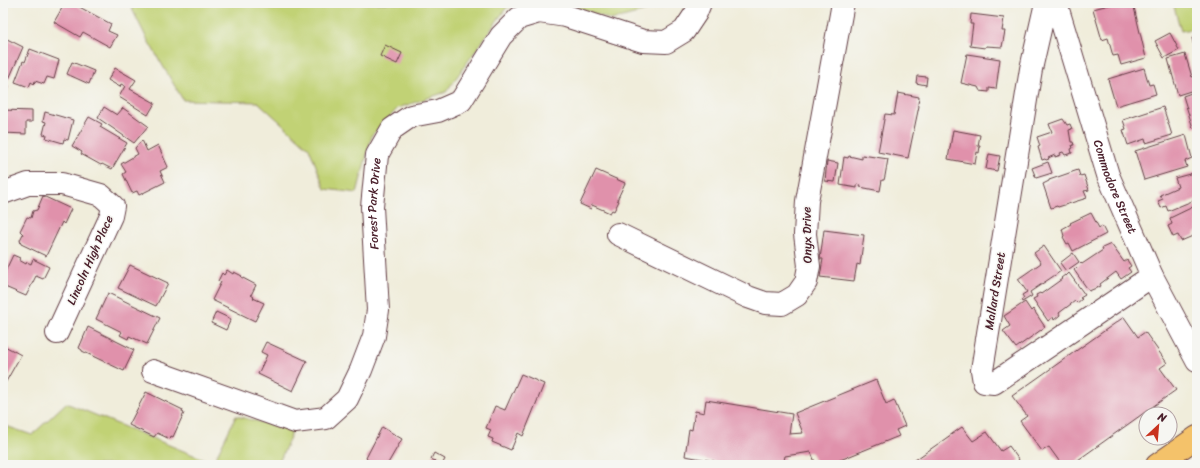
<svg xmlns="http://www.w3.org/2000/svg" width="1200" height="468" font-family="Sriracha,sans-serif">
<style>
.green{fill:#c1d274;stroke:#867850}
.building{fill:#e091ab}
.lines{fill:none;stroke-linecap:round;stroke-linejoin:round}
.minor-casing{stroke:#633e45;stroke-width:24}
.major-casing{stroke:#633e45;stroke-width:24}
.minor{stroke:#fff;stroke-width:22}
.major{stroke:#f4c26a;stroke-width:22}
.labels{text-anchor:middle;stroke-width:3;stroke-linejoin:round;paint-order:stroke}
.street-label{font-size:12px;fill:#4a1f2b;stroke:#f6f6f2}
</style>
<rect width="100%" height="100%" fill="#f6f6f2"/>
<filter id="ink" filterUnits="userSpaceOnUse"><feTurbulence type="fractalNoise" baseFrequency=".025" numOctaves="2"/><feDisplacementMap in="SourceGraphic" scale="8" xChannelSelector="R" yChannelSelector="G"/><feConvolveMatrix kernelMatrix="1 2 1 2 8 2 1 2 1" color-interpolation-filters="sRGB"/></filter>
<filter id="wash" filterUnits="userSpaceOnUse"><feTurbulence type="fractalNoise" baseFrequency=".012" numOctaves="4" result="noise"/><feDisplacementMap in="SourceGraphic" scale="16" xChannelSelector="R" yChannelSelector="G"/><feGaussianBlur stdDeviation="0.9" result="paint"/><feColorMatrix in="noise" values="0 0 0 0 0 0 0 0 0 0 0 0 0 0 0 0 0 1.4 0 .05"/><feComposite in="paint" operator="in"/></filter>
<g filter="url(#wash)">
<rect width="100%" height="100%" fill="#f0eddb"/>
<g class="green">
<path d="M129 3H549L507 7 446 92 398 108 372 135 357 193 325 189 309 148 258 102 183 100 147 39Z"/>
<path d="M565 3H676L611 20Z"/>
<path d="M1173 3H1197V28L1181 31Z"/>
<path d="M66 403 213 463 236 416 293 430 278 465H3V425L32 435Z"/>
</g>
<g id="blocks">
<g class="building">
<path d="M65 3H72L111 24 108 31 117 35 110 47 83 32 80 37 54 22Z"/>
<path d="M1117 3H1133L1146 58 1121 65 1118 55 1113 56 1108 38 1102 40 1093 9Z"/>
<path d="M971 14 1004 18 1002 31H1005L1002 47 986 46 985 48 970 46 973 24H970Z"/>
<path d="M1170 33 1179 50 1164 58 1155 41Z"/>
<path d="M1197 36V50L1195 51 1192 38Z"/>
<path d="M3 37 23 47 9 79H7L4 84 9 86 3 100Z"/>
<path d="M385 45 402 53 397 64 380 56Z"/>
<path d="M30 49 59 60 54 79 47 77 44 84 35 81 34 84 31 82 29 87 15 82 23 61 25 62Z"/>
<path d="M967 54 1000 59 996 89 989 88V92L980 91 978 87 961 83Z"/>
<path d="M1185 54 1192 77 1195 76 1197 89 1178 95 1168 59Z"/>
<path d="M72 62 94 71 89 84 67 74Z"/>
<path d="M115 68 136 80 130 89 155 103 148 115 119 97 125 86 121 84 120 87 108 80Z"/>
<path d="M1144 68 1149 85 1153 84 1156 94 1116 106 1108 79Z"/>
<path d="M917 76 927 77 926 85 916 83Z"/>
<path d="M1197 91V127L1193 128 1183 96Z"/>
<path d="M898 93 919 97 918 104 919 106 908 158 878 152 885 114 894 115Z"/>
<path d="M104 107 117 115 123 108 148 126 134 143 98 118Z"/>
<path d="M1163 107 1172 135 1146 143 1145 139 1128 145 1123 130 1126 129 1123 120Z"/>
<path d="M3 110 32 111V122H26V134L3 133Z"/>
<path d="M45 112 73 120 68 140 64 139 63 143 46 138 47 135 43 134 46 122 43 121Z"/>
<path d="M89 117 102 124 100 127 127 143 112 169 102 164 101 165 99 164 81 154 82 152 72 146Z"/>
<path d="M1063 119 1067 125 1070 124 1072 129 1069 130 1071 142H1073L1074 145H1072L1073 148 1071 149 1072 153 1065 155 1063 152 1060 153 1061 155 1055 157V155L1048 158 1049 159 1046 160 1045 159 1042 160 1038 147 1040 146 1037 137 1052 132 1049 124Z"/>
<path d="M953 130 980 135 978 146H980L979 153 977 152 975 164 948 159Z"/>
<path d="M1186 135 1192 158 1185 161 1187 167 1144 180 1135 151Z"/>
<path d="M142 140 147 151 158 145 168 167 160 171 165 182 139 195 137 191 132 193 123 174 126 172 121 164 138 154 135 148Z"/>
<path d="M989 154 1000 156 997 171 986 169Z"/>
<path d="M862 155 888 159 885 176 884 180H882L880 191 860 187 861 185 857 184V188L840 185 844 157 848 158 849 156 862 159Z"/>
<path d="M827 161 838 163 835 182 825 181Z"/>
<path d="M1048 162 1052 173 1036 178 1032 168Z"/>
<path d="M596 170 625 183 617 200 619 201 614 211 612 210 610 213 592 205 591 209 580 204Z"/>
<path d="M1078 170 1080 176 1084 175 1089 190 1084 191 1087 198 1058 207 1057 206 1051 208 1043 184 1049 181V180Z"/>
<path d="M1197 172V199L1168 211 1166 206 1161 208 1158 201 1163 199 1160 195 1178 187 1175 178Z"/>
<path d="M43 196 71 209 64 224 62 222 46 256 21 244 20 240 23 234 20 231 27 217 31 218 33 211 37 210Z"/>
<path d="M1197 205V232L1194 233 1195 235 1181 241 1178 235 1173 237 1168 226 1172 224 1170 218Z"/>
<path d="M1091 213 1099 228 1102 226 1106 234 1073 251 1069 243 1067 244 1063 237 1064 236 1062 229 1071 224 1070 223Z"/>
<path d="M824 230 864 235 860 265 857 264 854 281 820 277 823 259H820Z"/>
<path d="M1111 244 1124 262 1127 260 1131 266 1128 268 1131 272 1121 279 1116 272 1100 284 1101 286 1089 291 1074 270 1081 263 1082 264 1103 250 1102 248Z"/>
<path d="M1044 246 1061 271 1030 292 1032 296 1022 302 1021 300 1024 298 1022 295 1027 292 1018 279 1041 263 1034 253Z"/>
<path d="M1073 253 1079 262 1066 271 1060 263Z"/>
<path d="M13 255 20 258 19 260 26 264 27 262 31 264 33 259 49 267 43 279 36 276 26 296 5 287 6 284 3 282V276Z"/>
<path d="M130 265 168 283 156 306 118 288Z"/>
<path d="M227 270 233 274 234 272 242 276 241 277 256 285 251 295 254 297 253 298 264 303 255 321 212 300 221 282 218 281 222 273 224 275Z"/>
<path d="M1069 273 1085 295 1080 298 1082 299 1077 303 1075 301 1059 313 1060 315 1054 320 1053 317 1048 321 1033 299 1037 297 1036 295 1040 293 1041 294 1062 279 1061 278 1065 275 1066 276Z"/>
<path d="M108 293 160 318 147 344 129 336 128 339 120 335 122 332 96 319Z"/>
<path d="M1025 302 1031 311 1033 309 1045 327 1016 348 1003 331 1010 326 1004 316Z"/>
<path d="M216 312 231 319 226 330 211 323Z"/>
<path d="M1124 317 1138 337 1145 332 1167 363 1160 368 1176 390 1071 465H1062L1049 447 1042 451 1020 421 1027 416 1012 396Z"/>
<path d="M88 327 134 350 124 371 82 351V350L79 348Z"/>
<path d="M266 342 307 361 293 391 258 374 267 355 261 352Z"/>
<path d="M3 345 21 355 3 387Z"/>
<path d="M521 374 544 384 523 436 518 433 511 450 492 442 493 439 488 437 491 430 486 428 495 406 505 410Z"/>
<path d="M876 380 886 404 894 400 905 426 896 430 899 436 828 465H816L811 452 785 456 783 465H735L685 456 689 429 692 430 695 411 704 413 706 400 792 414 789 434 803 433 795 413Z"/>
<path d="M146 392 183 410 182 412 184 413 173 437 171 436 170 439 157 433 154 437 129 425Z"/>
<path d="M382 427 402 439 387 465H366L368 460 366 458Z"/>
<path d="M962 427 973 441 987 432 1001 451 1009 446 1019 460 1013 465H908Z"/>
<path d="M434 453 445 459 442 465H433L435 461 431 459Z"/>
</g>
</g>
</g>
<g filter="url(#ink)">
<use href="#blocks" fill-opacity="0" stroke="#633e45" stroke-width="1"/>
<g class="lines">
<defs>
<g id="minor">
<path d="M1046 3 1031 69 982 370 984 382 994 383 1152 276"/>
<path id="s1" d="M1056 3 1108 175 1152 276 1197 361"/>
<path d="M3 193 28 184H62L101 195 113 206 111 216 57 333"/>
<path d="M618 234 748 297 765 303 782 304 797 295 806 282 809 266 805 234 807 201 843 3"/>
<path id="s2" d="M153 371 295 422 326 418 347 399 361 370 374 336 378 310 372 207 377 155 392 129 411 116 438 111 461 101 501 36 519 18 539 12 566 16 643 41 666 42 684 31 696 13 700 3"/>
</g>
<path id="major" d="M1157 465 1197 437"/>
</defs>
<use href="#minor" class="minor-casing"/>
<use href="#major" class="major-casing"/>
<use href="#minor" class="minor"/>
<use href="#major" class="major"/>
</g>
</g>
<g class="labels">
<g class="street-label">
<text dy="4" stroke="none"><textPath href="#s1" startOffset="193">Commodore Street</textPath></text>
<text dy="4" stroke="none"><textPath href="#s2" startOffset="412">Forest Park Drive</textPath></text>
<text transform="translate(807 235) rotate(-91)" y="4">Onyx Drive</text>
<text transform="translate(90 260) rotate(-66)" y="4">Lincoln High Place</text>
<text transform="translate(995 291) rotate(-81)" y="4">Mallard Street</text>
</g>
</g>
<rect width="1200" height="468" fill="none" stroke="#f6f6f2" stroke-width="16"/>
<g transform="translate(1158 426) rotate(26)"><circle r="19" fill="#f6f6f2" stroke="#b1a0a2"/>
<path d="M0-3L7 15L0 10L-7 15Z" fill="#c8321e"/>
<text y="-6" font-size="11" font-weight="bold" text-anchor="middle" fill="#4a1f2b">N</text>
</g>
</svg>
